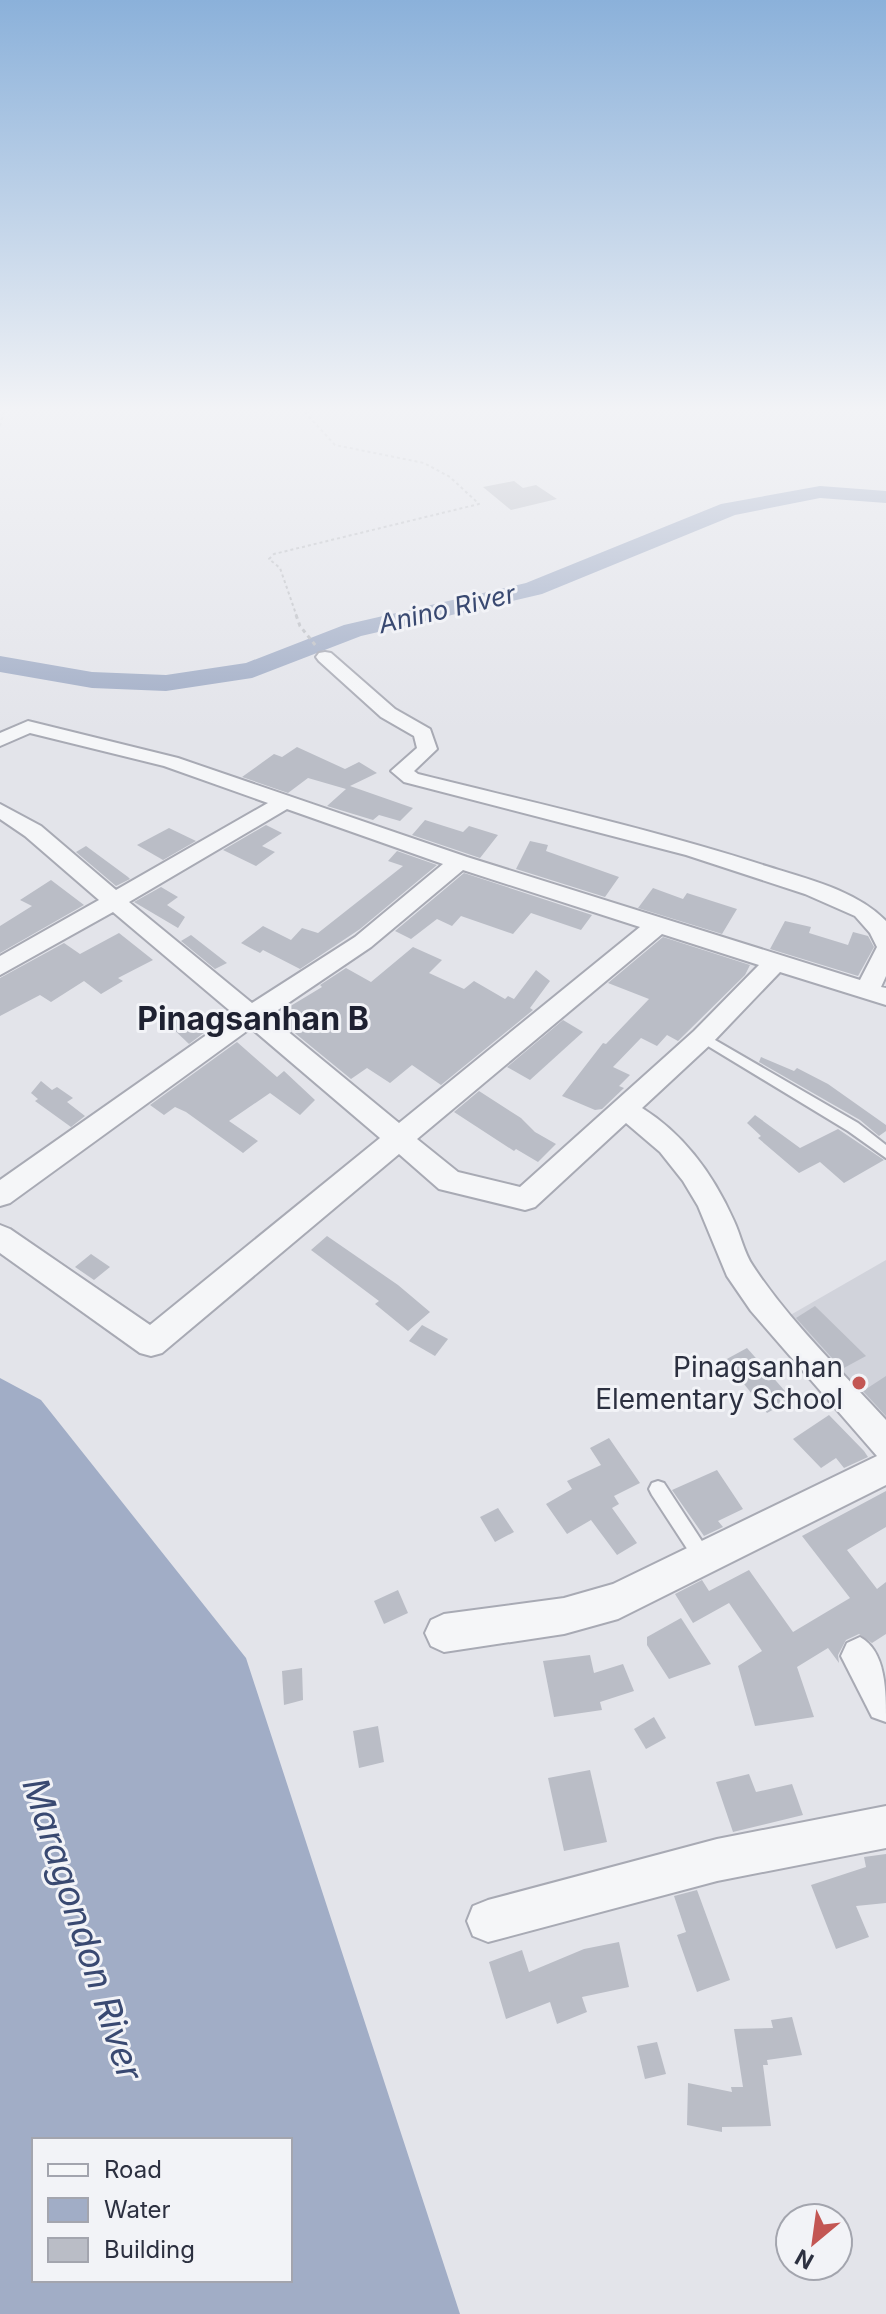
<svg xmlns="http://www.w3.org/2000/svg" width="886" height="2314" font-family="Inter,sans-serif">
<style>
.built{fill:#d1d3db}
.water{fill:#a1adc6;fill-rule:evenodd}
.lines{fill:none;stroke-linecap:round;stroke-linejoin:round}
.river{fill:#a1adc6;fill-rule:evenodd}
.building{fill:#babdc6}
.service-casing{stroke:#a8aab4;stroke-width:4}
.minor-casing{stroke:#a8aab4;stroke-width:4}
.path-far1{stroke:#bdbfc4;stroke-width:2;stroke-dasharray:3 3;stroke-linecap:butt}
.path{stroke:#bdbfc4;stroke-width:3;stroke-dasharray:4 4;stroke-linecap:butt}
.service{fill:#f5f6f8;fill-rule:evenodd}
.minor{fill:#f5f6f8;fill-rule:evenodd}
.poi-dot{fill:#c35653;stroke:#f2f3f7;stroke-width:3}
.labels{text-anchor:middle;stroke-width:6;stroke-linejoin:round;paint-order:stroke}
.far-water-label{font-size:26px;font-style:italic;fill:#394971;stroke:#f2f3f7}
.poi-label{font-size:28px;fill:#2c3040;stroke:#f2f3f7;text-anchor:end}
.quarter-label{font-size:32px;font-weight:bold;fill:#1e2131;stroke:#f2f3f7}
.near-water-label{font-size:36px;font-style:italic;fill:#394971;stroke:#f2f3f7}
</style>
<rect width="100%" height="100%" fill="#e3e4ea"/>
<path class="built" d="M886 1260V1444L780 1321Z"/>
<path class="water" d="M0 1378 41 1400 246 1658 460 2314H0ZM34 2140H290V2280H34Z"/>
<g class="lines">
<path class="river" d="M820 486 886 491V503L820 498 735 515 542 594 361 636 252 678 166 691 92 688 0 672V656L92 672 166 675 246 663 344 625 526 583 721 504Z"/>
</g>
<g class="building">
<path d="M514 481 523 488 536 485 557 499 511 510 483 487Z"/>
<path d="M297 747 345 769 359 762 377 773 350 786 413 808 400 821 379 815 373 820 327 806 346 789 308 778 288 793 242 777 274 754 282 757Z"/>
<path d="M425 820 463 832 469 826 498 835 480 858 412 835Z"/>
<path d="M266 825 282 833 262 846 275 852 256 866 223 850Z"/>
<path d="M169 828 196 841 163 860 137 845Z"/>
<path d="M530 841 548 845 546 851 619 877 605 897 516 869Z"/>
<path d="M86 846 128 877 130 879 116 886 76 852Z"/>
<path d="M397 851 437 865 360 929 300 969 263 950 260 953 241 943 263 926 291 940 302 928 318 933 403 866 388 861Z"/>
<path d="M464 873 592 915 581 930 531 913 513 934 461 916 452 926 437 919 411 939 395 931Z"/>
<path d="M51 880 84 905 0 953V926L32 906 20 900Z"/>
<path d="M161 887 178 897 167 905 185 917 178 928 134 902Z"/>
<path d="M653 888 683 899 687 893 737 909 722 934 638 908Z"/>
<path d="M785 921 811 927 809 933 848 945 853 932 868 936 874 947 858 976 770 949Z"/>
<path d="M119 933 153 960 118 978 123 981 101 994 84 981 51 1002 40 995 0 1016V978L64 943 80 954Z"/>
<path d="M191 935 227 963 215 969 181 941Z"/>
<path d="M663 937 750 965 745 975 678 1041 667 1035 657 1046 641 1038 613 1067 630 1075 619 1086 624 1088 602 1109 595 1110 562 1096 603 1043 606 1044 649 999 608 983Z"/>
<path d="M413 947 442 960 429 973 464 989 474 981 505 999 508 996 514 999 536 970 550 981 530 1008 533 1010 441 1085 412 1065 390 1083 367 1068 351 1079 274 1016 322 987 320 985 346 968 371 982Z"/>
<path d="M186 1014 205 1032 189 1044 168 1024Z"/>
<path d="M563 1020 583 1032 530 1080 507 1067Z"/>
<path d="M237 1042 277 1077 284 1071 315 1100 300 1115 270 1093 229 1121 258 1141 243 1153 186 1112 175 1107 164 1115 150 1105Z"/>
<path d="M761 1057 794 1071 797 1068 828 1084 886 1125V1131L879 1136 860 1120 759 1062Z"/>
<path d="M41 1081 52 1090 57 1087 73 1098 67 1102 85 1116 71 1127 35 1101 38 1099 31 1093Z"/>
<path d="M479 1091 521 1118 535 1132 556 1144 538 1162 516 1149 514 1151 454 1112Z"/>
<path d="M755 1115 800 1148 838 1129 884 1160 844 1183 820 1162 799 1173 758 1138 761 1136 747 1123Z"/>
<path d="M327 1236 398 1285 430 1312 408 1331 375 1304 379 1301 311 1250Z"/>
<path d="M91 1254 110 1267 94 1280 75 1267Z"/>
<path d="M815 1306 866 1356 842 1369 796 1318Z"/>
<path d="M422 1325 448 1339 435 1356 409 1341Z"/>
<path d="M747 1348 792 1399 767 1413 725 1360Z"/>
<path d="M886 1376V1416L863 1391Z"/>
<path d="M829 1415 864 1451 868 1457 844 1468 836 1458 821 1468 793 1439Z"/>
<path d="M609 1438 640 1483 614 1496 619 1504 612 1508 637 1543 617 1555 591 1520 567 1534 546 1504 572 1489 567 1481 601 1465 590 1448Z"/>
<path d="M717 1470 743 1509 718 1521 723 1527 704 1536 672 1490Z"/>
<path d="M886 1491V1527L847 1550 877 1589 886 1582V1634L872 1643 859 1634 846 1640 838 1655 839 1663 828 1648 797 1667 814 1717 755 1726 738 1666 762 1651 729 1603 693 1623 675 1594 702 1580 709 1591 749 1570 793 1632 850 1598 802 1536Z"/>
<path d="M498 1508 514 1532 495 1542 480 1517Z"/>
<path d="M398 1590 408 1613 384 1624 374 1601Z"/>
<path d="M681 1618 711 1664 669 1679 647 1645V1637Z"/>
<path d="M590 1655 594 1673 623 1664 634 1691 600 1702 602 1710 554 1717 543 1661Z"/>
<path d="M302 1668 303 1700 284 1705 282 1671Z"/>
<path d="M654 1717 666 1738 646 1749 634 1729Z"/>
<path d="M378 1726 384 1762 359 1768 353 1731Z"/>
<path d="M590 1770 607 1842 564 1851 548 1778Z"/>
<path d="M749 1774 756 1792 792 1784 803 1815 733 1832 716 1782Z"/>
<path d="M886 1854V1903L856 1906 869 1937 836 1949 811 1885 866 1867 864 1857Z"/>
<path d="M697 1890 730 1980 697 1992 677 1935 686 1932 674 1896Z"/>
<path d="M619 1942 629 1987 582 1997 587 2012 557 2024 550 2002 506 2019 489 1962 522 1950 529 1972 584 1949Z"/>
<path d="M792 2017 802 2055 767 2060 768 2065H763L771 2126 722 2127V2132L687 2125 688 2083 732 2092 731 2087H743L734 2029 773 2028 771 2020Z"/>
<path d="M657 2042 666 2074 645 2079 637 2046Z"/>
</g>
<g class="lines">
<defs>
<g id="service">
<path d="M703 1033 858 1123 886 1145V1158L848 1131 698 1040 697 1037Z"/>
<path d="M658 1481 664 1483 709 1552 712 1558 709 1564 703 1567 697 1564 652 1495 649 1489 652 1483Z"/>
</g>
<g id="minor">
<path d="M325 652 331 653 395 709 430 729 437 749 414 771 418 774C534 803 652 829 766 866 807 879 856 890 886 921V976L881 987 886 988V1005L780 972 712 1043 642 1108C685 1135 714 1176 734 1221 741 1236 744 1253 753 1266 790 1322 841 1371 886 1420V1485L618 1619 564 1634 444 1652 431 1646 425 1633 431 1620 444 1614 564 1598 613 1584 877 1456 751 1311 727 1276 698 1206 683 1181 660 1152 626 1123 535 1207 525 1210 439 1189 399 1154 162 1353 151 1356 140 1353 0 1253V1225L10 1229 150 1325 380 1138 251 1028 10 1203 0 1206V1180L235 1015 113 912 0 975V956L99 900 25 836 0 819V804L41 826 116 890 268 803 164 766 30 733 0 746V733L28 721 178 758 467 857 860 980 877 947 870 933 855 916 805 894 686 855 404 782 391 771 417 748 414 736 381 717 319 661 316 657 319 653ZM287 809 443 864 355 937 252 1003 129 902ZM463 870 640 927 399 1123 269 1016 371 947ZM662 934 759 965 694 1031 520 1187 458 1172 417 1139Z"/>
<path d="M860 1637C886 1651 886 1691 886 1722L872 1717 841 1656 847 1643Z"/>
<path d="M886 1806V1848L717 1881 488 1942 473 1936 467 1921 473 1906 488 1900 717 1839Z"/>
</g>
</defs>
<use href="#service" class="service-casing"/>
<use href="#minor" class="minor-casing"/>
<g class="path-far1">
<path d="M0 426 5 407"/>
<path d="M297 617 280 568 269 559 274 554 479 504 450 477 424 463 335 445 300 407"/>
</g>
<path class="path" d="M296 615 300 626 316 646"/>
<use href="#service" class="service"/>
<use href="#minor" class="minor"/>
</g>
<linearGradient id="sky" x2="0" y2="1"><stop stop-color="#8bb1da"/><stop offset="0.56" stop-color="#f2f3f6"/><stop offset="1" stop-color="#f2f3f6" stop-opacity="0"/></linearGradient>
<rect width="886" height="731" fill="url(#sky)"/>
<circle class="poi-dot" cx="859" cy="1383" r="8"/>
<g class="labels">
<g class="far-water-label">
<text transform="translate(447 609) rotate(-13)" y="9">Anino River</text>
</g>
<g class="poi-label">
<text x="843" y="1377">Pinagsanhan<tspan x="843" dy="32">Elementary School</tspan></text>
</g>
<g class="quarter-label">
<text x="253" y="1030">Pinagsanhan B</text>
</g>
<g class="near-water-label">
<text transform="translate(83 1929) rotate(72)" y="13">Maragondon River</text>
</g>
</g>
<rect x="32" y="2138" width="260" height="144" fill="#f2f3f7" stroke="#a3a5ae" stroke-width="2"/>
<rect x="48" y="2164" width="40" height="12" fill="#f5f6f8" stroke="#a3a5ae" stroke-width="2"/>
<text x="104" y="2178" font-size="24" fill="#2c3040">Road</text>
<rect x="48" y="2198" width="40" height="24" fill="#a1adc6" stroke="#a3a5ae" stroke-width="2"/>
<text x="104" y="2218" font-size="24" fill="#2c3040">Water</text>
<rect x="48" y="2238" width="40" height="24" fill="#babdc6" stroke="#a3a5ae" stroke-width="2"/>
<text x="104" y="2258" font-size="24" fill="#2c3040">Building</text>
<g transform="translate(814 2242) rotate(209)"><circle r="38" fill="#f2f3f7" stroke="#a3a5ae" stroke-width="2"/>
<path d="M0-6L14 30L0 20L-14 30Z" fill="#c35653"/>
<text y="-12" font-size="22" font-weight="bold" text-anchor="middle" fill="#2c3040">N</text>
</g>
</svg>
